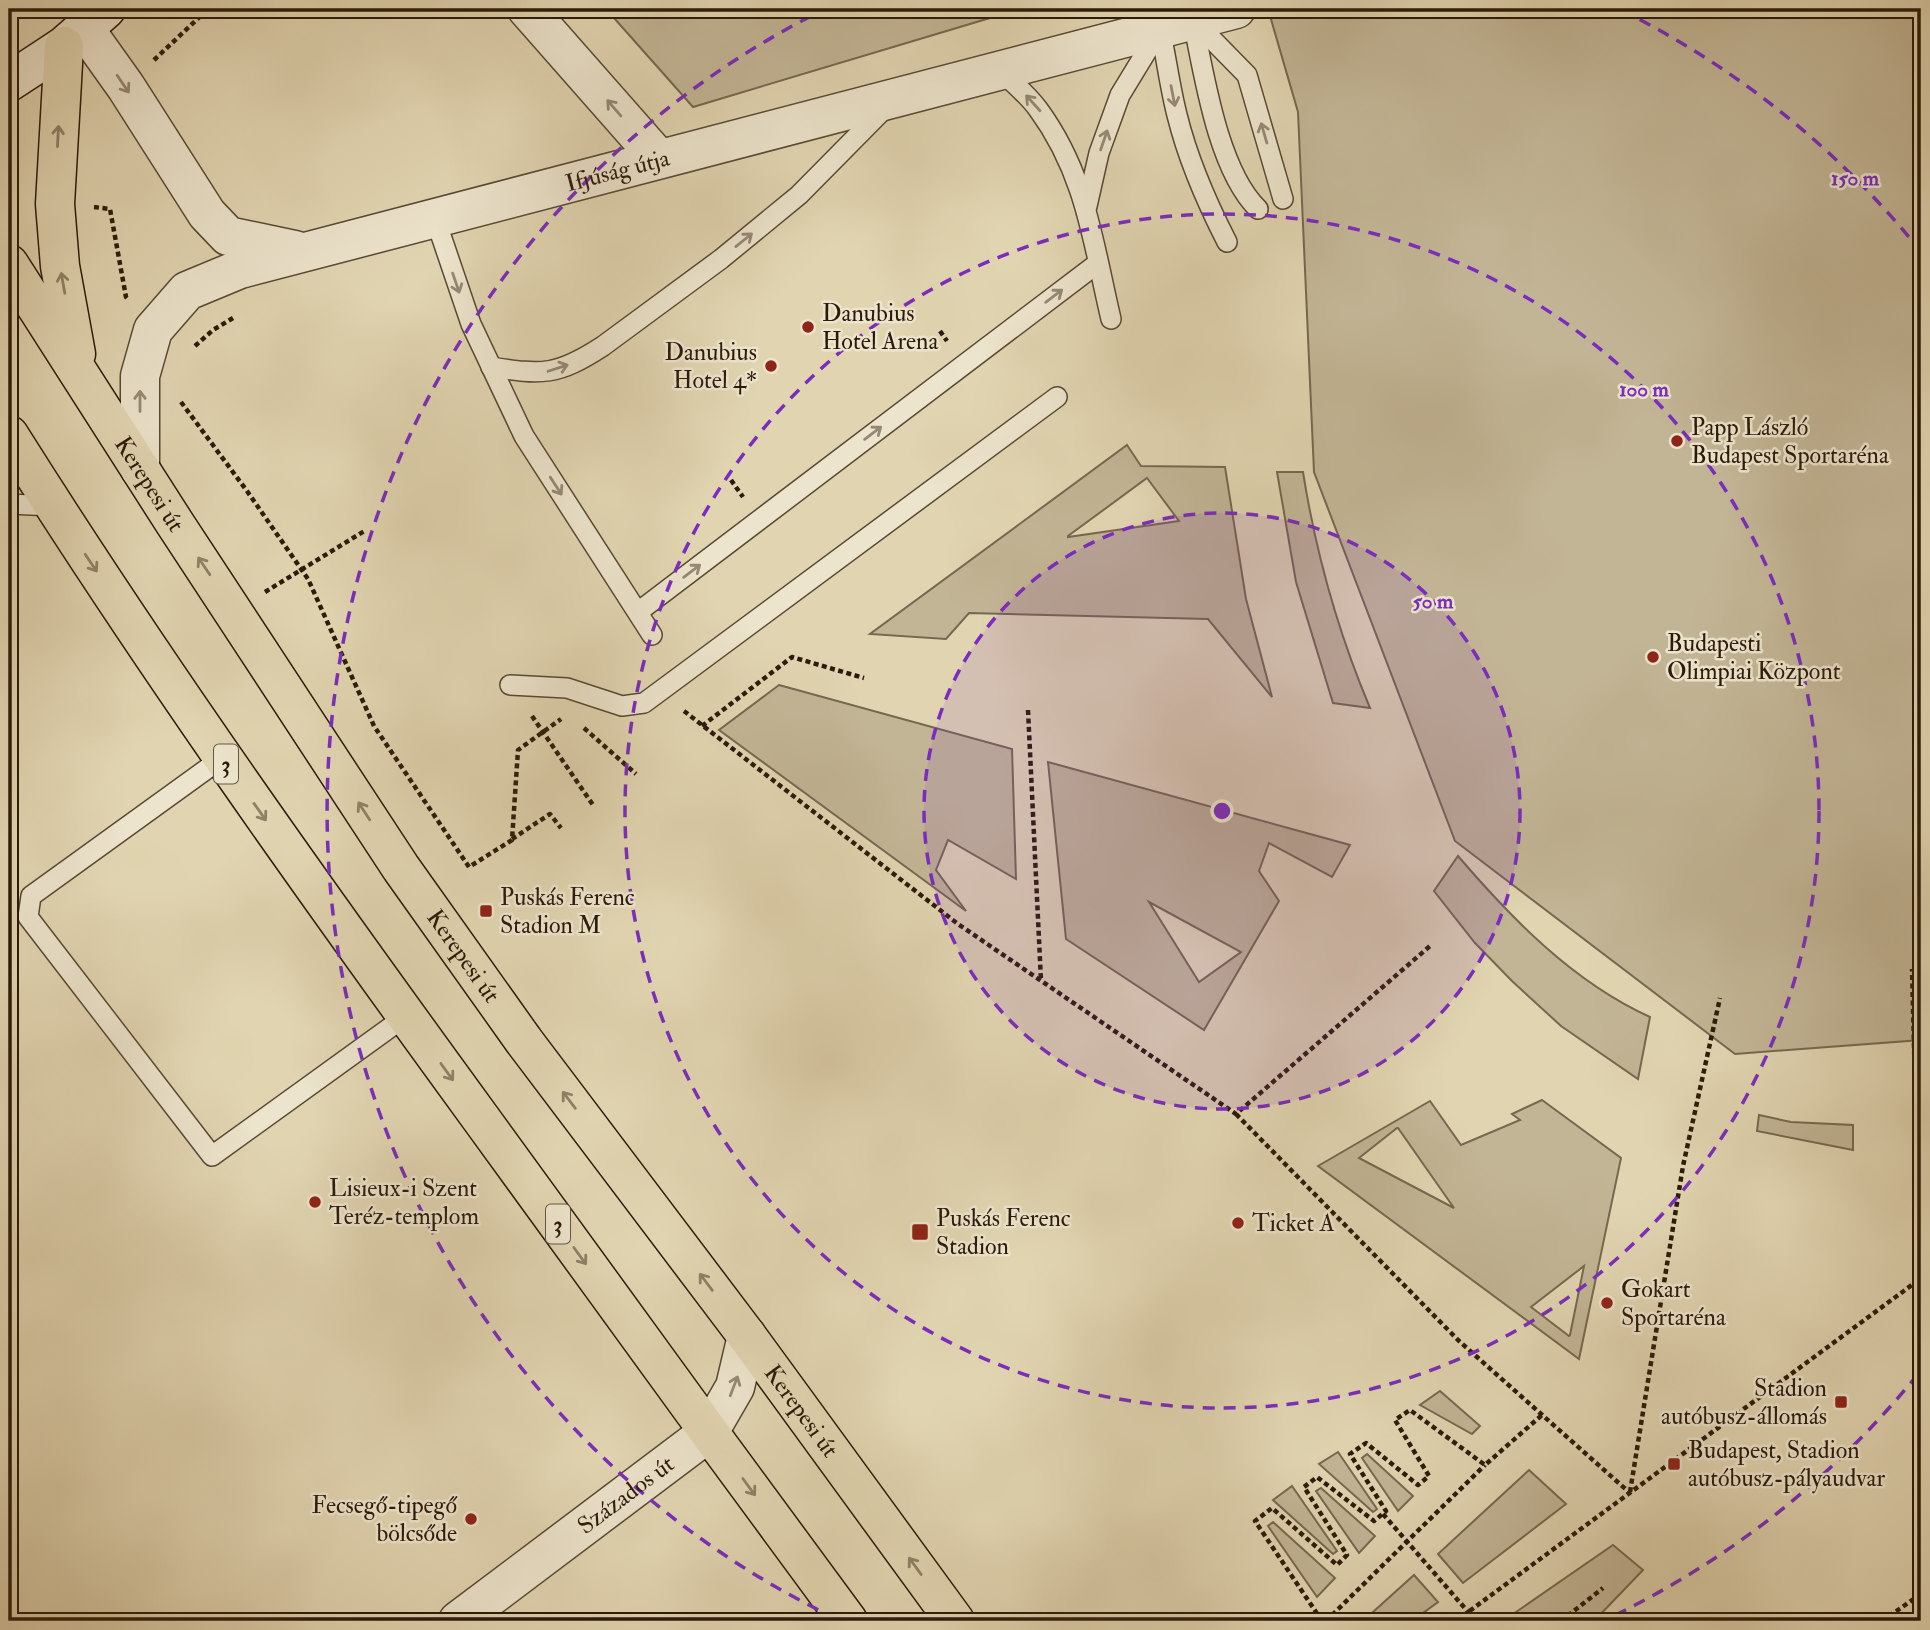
<svg xmlns="http://www.w3.org/2000/svg" width="1930" height="1630" font-family="'IM FELL Double Pica',serif">
<style>
.green{fill:#c2b595;stroke:#766850;stroke-width:2;fill-rule:evenodd}
.lines{fill:none;stroke-linecap:round;stroke-linejoin:round}
.service-casing{stroke:#584934;stroke-width:22}
.minor-casing{stroke:#584934;stroke-width:41}
.secondary-casing{stroke:#2b1a0a;stroke-width:41}
.primary-casing{stroke:#2b1a0a;stroke-width:41}
.path{stroke:#2b1a0a;stroke-width:4.5;stroke-dasharray:5 3.5;stroke-linecap:butt}
.service{stroke:#ece4cc;stroke-width:19}
.minor{stroke:#ece4cc;stroke-width:38}
.secondary{stroke:#ece4cc;stroke-width:38}
.primary{stroke:#e1d5b1;stroke-width:38}
.oneway{stroke:#958975}
.oneway2{stroke:#8f8166}
.ring{fill:none;stroke:#7b2cbf;stroke-width:3.5;stroke-dasharray:12 9}
.poi-dot{fill:#8f2418;stroke:#ece4cc;stroke-width:2.5}
.labels{text-anchor:middle;stroke-width:5;stroke-linejoin:round;paint-order:stroke}
.shield{fill:#ece4cc;stroke:#655744;stroke-width:2}
.shield-label{font-size:23px;font-weight:bold;fill:#2b1a0a}
.street-label{font-size:24px;fill:#2b1a0a;stroke:#ece4cc}
.poi-label{font-size:24px;fill:#2b1a0a;stroke:#ece4cc;text-anchor:start}
.centre{fill:#7b2cbf;stroke:#ece4cc;stroke-width:3.5}
.ring-label{font-size:21px;text-anchor:middle;font-weight:bold;fill:#7b2cbf;stroke:#ece4cc;stroke-width:5;stroke-linejoin:round;paint-order:stroke}
</style>
<rect width="100%" height="100%" fill="#e1d5b1"/>
<filter id="stains"><feTurbulence type="fractalNoise" baseFrequency=".00286" numOctaves="4"/><feColorMatrix values="0 0 0 0 .2 0 0 0 0 .09 0 0 0 0 .02 0 0 0 .5 -.17"/></filter>
<radialGradient id="worn" r=".72"><stop offset=".6" stop-color="#630" stop-opacity="0"/><stop offset="1" stop-color="#630" stop-opacity=".3"/></radialGradient>
<g class="green">
<path d="M606 9H1020L693 107Z"/>
<path d="M1268 9H1921V1040L1735 1054 1455 841 1314 472 1298 112Z"/>
<path d="M1127 445 1141 466 1225 467 1246 599 1272 697 1208 619 969 613 946 639 870 634ZM1147 478 1179 521 1068 537V536Z"/>
<path d="M1277 472H1303C1316 554 1338 632 1370 708L1333 703 1296 582Z"/>
<path d="M779 685 1012 749 1016 879 948 840 936 870 966 911 719 730Z"/>
<path d="M1048 762 1350 845 1332 877 1269 843 1259 871 1279 901 1204 1030 1066 939ZM1149 902 1241 952 1199 982Z"/>
<path d="M1458 856C1512 919 1573 982 1650 1017L1638 1079 1561 1026 1512 981 1475 943 1434 891Z"/>
<path d="M1542 1100 1621 1158 1579 1359 1318 1166 1430 1101 1461 1145 1520 1120 1512 1114ZM1397 1128H1398L1454 1208 1359 1158ZM1584 1266 1570 1335 1569 1336 1531 1307Z"/>
<path d="M1759 1115 1791 1122 1853 1125V1150L1757 1131Z"/>
<path d="M1440 1391 1480 1426 1472 1434 1420 1405Z"/>
<path d="M1338 1452 1377 1509 1373 1512 1319 1464Z"/>
<path d="M1367 1454 1413 1496 1398 1511 1362 1458Z"/>
<path d="M1529 1470 1566 1504 1463 1583 1438 1554Z"/>
<path d="M1292 1486 1337 1551 1333 1554 1273 1500Z"/>
<path d="M1321 1488 1375 1536 1359 1553 1316 1491Z"/>
<path d="M1273 1522 1335 1578 1317 1597 1268 1526Z"/>
<path d="M1613 1545 1643 1570 1594 1621H1503Z"/>
<path d="M1414 1575 1438 1602 1412 1621H1363Z"/>
</g>
<g class="lines">
<defs>
<g id="service">
<path d="M1155 9C1165 44 1168 80 1177 115 1188 160 1206 201 1227 242"/>
<path d="M1193 20 1247 75 1283 199"/>
<path d="M1193 21C1204 75 1218 170 1258 209"/>
<path d="M1001 71C1013 83 1028 95 1038 109 1086 174 1093 243 1111 319"/>
<path d="M1087 206 1099 153 1120 95 1159 31"/>
<path d="M435 218 471 324 524 436 652 635"/>
<path d="M491 367C543 375 557 376 603 346L721 259 799 195 885 108"/>
<path d="M9 504 53 506"/>
<path d="M638 612 1098 263"/>
<path d="M510 685 567 688 622 706 644 703 1057 397"/>
<path d="M222 758 31 896 28 917 212 1156 406 1016"/>
</g>
<g id="minor">
<path d="M88 9 84 28 126 87 207 214 228 236 295 250"/>
<path d="M527 9 659 159"/>
<path id="s1" d="M140 469V376L153 330 187 291 240 269 1236 9"/>
<path id="s2" d="M458 1621 709 1432 735 1387 747 1336"/>
</g>
<path id="secondary" d="M9 82 64 46 106 9"/>
<g id="primary">
<path d="M64 46 55 204 60 266 76 354"/>
<path id="s3" d="M9 264 174 522 401 868 524 1041 747 1336 955 1621"/>
<path d="M9 435C157 670 318 895 482 1120 603 1287 725 1455 848 1621"/>
</g>
</defs>
<use href="#service" class="service-casing"/>
<use href="#minor" class="minor-casing"/>
<use href="#secondary" class="secondary-casing"/>
<use href="#primary" class="primary-casing"/>
<g class="path">
<path d="M154 60 208 9"/>
<path d="M94 207 110 209 126 297 129 300"/>
<path d="M940 331 947 341"/>
<path d="M195 346 213 330 233 318"/>
<path d="M181 402 247 491 308 579 374 726 469 867 512 840 518 750 561 719"/>
<path d="M731 480 743 497"/>
<path d="M265 592 366 530"/>
<path d="M1028 710 1041 981"/>
<path d="M684 711 958 924 1236 1114 1430 946"/>
<path d="M532 716 593 805"/>
<path d="M702 726 792 657 864 678"/>
<path d="M584 728 636 774"/>
<path d="M512 839 550 814 561 828"/>
<path d="M1236 1114 1459 1341 1630 1493"/>
<path d="M1630 1492 1683 1166 1720 998"/>
<path d="M1383 1514 1476 1621"/>
<path d="M1322 1621 1255 1521 1272 1508 1337 1565 1347 1555 1304 1487 1317 1477 1374 1521 1386 1511 1350 1454 1366 1443 1418 1485 1429 1476 1395 1420 1410 1410 1485 1465 1542 1415"/>
<path d="M1326 1621 1485 1465"/>
<path d="M1456 1621 1920 1279 1912 969"/>
<path d="M1561 1621 1603 1588"/>
<path d="M1882 1621 1921 1594"/>
</g>
<use href="#service" class="service"/>
<use href="#minor" class="minor"/>
<use href="#secondary" class="secondary"/>
<use href="#primary" class="primary"/>
</g>
<defs><path id="oneway-shaft" d="M-6 0H5M1.5-3L5.5 0L1.5 3" fill="none" stroke-width="1.6" stroke-linecap="round" stroke-linejoin="round" transform="scale(1.75)"/></defs>
<g class="oneway">
<use href="#oneway-shaft" transform="translate(123 84) rotate(56)"/>
<use href="#oneway-shaft" transform="translate(1173 96) rotate(79)"/>
<use href="#oneway-shaft" transform="translate(1033 103) rotate(-132)"/>
<use href="#oneway-shaft" transform="translate(614 108) rotate(-131)"/>
<use href="#oneway-shaft" transform="translate(1264 133) rotate(-106)"/>
<use href="#oneway-shaft" transform="translate(1104 140) rotate(-71)"/>
<use href="#oneway-shaft" transform="translate(744 240) rotate(-39)"/>
<use href="#oneway-shaft" transform="translate(456 283) rotate(71)"/>
<use href="#oneway-shaft" transform="translate(1054 296) rotate(-37)"/>
<use href="#oneway-shaft" transform="translate(558 368) rotate(-18)"/>
<use href="#oneway-shaft" transform="translate(140 401) rotate(-90)"/>
<use href="#oneway-shaft" transform="translate(873 433) rotate(-37)"/>
<use href="#oneway-shaft" transform="translate(556 486) rotate(57)"/>
<use href="#oneway-shaft" transform="translate(692 571) rotate(-37)"/>
<use href="#oneway-shaft" transform="translate(734 1386) rotate(-69)"/>
</g>
<g class="oneway2">
<use href="#oneway-shaft" transform="translate(58 136) rotate(-87)"/>
<use href="#oneway-shaft" transform="translate(63 283) rotate(-100)"/>
<use href="#oneway-shaft" transform="translate(91 563) rotate(56)"/>
<use href="#oneway-shaft" transform="translate(204 566) rotate(-124)"/>
<use href="#oneway-shaft" transform="translate(364 811) rotate(-123)"/>
<use href="#oneway-shaft" transform="translate(260 812) rotate(55)"/>
<use href="#oneway-shaft" transform="translate(447 1072) rotate(54)"/>
<use href="#oneway-shaft" transform="translate(569 1100) rotate(-127)"/>
<use href="#oneway-shaft" transform="translate(580 1256) rotate(54)"/>
<use href="#oneway-shaft" transform="translate(706 1282) rotate(-127)"/>
<use href="#oneway-shaft" transform="translate(749 1487) rotate(54)"/>
<use href="#oneway-shaft" transform="translate(915 1566) rotate(-126)"/>
</g>
<circle cx="1222" cy="811" r="298" fill="#7b2cbf" fill-opacity=".12"/>
<g class="ring">
<circle cx="1222" cy="811" r="298"/>
<circle cx="1222" cy="811" r="597"/>
<path d="M1918 1374A895 895 0 0 1 1607 1619M837 1619A895 895 0 0 1 823 10M1621 10A895 895 0 0 1 1918 248"/>
</g>
<g class="poi-dot">
<circle cx="808" cy="327" r="7"/>
<circle cx="771" cy="366" r="7"/>
<circle cx="1677" cy="441" r="7"/>
<circle cx="1653" cy="657" r="7"/>
<rect x="479" y="904" width="14" height="14" rx="3.5"/>
<circle cx="315" cy="1202" r="7"/>
<circle cx="1238" cy="1223" r="7"/>
<rect x="911" y="1223" width="18" height="18" rx="3.5"/>
<circle cx="1607" cy="1303" r="7"/>
<rect x="1834" y="1395" width="14" height="14" rx="3.5"/>
<rect x="1667" y="1457" width="14" height="14" rx="3.5"/>
<circle cx="471" cy="1519" r="7"/>
</g>
<g class="labels">
<g class="shield">
<rect x="214" y="744.5" width="24" height="39" rx="5"/>
<rect x="546" y="1204.5" width="24" height="39" rx="5"/>
</g>
<g class="shield-label">
<text x="226" y="772">3</text>
<text x="558" y="1232">3</text>
</g>
<g class="street-label">
<text dy="8" stroke="none"><textPath href="#s1" startOffset="640">Ifjúság útja</textPath></text>
<text dy="8" stroke="none"><textPath href="#s3" startOffset="261">Kerepesi út</textPath></text>
<text dy="8" stroke="none"><textPath href="#s3" startOffset="828">Kerepesi út</textPath></text>
<text dy="8" stroke="none"><textPath href="#s3" startOffset="1395">Kerepesi út</textPath></text>
<text dy="8" stroke="none"><textPath href="#s2" startOffset="210">Százados út</textPath></text>
</g>
<g class="poi-label">
<text x="822" y="321">Danubius<tspan x="822" dy="28">Hotel Arena</tspan></text>
<text x="757" y="360" text-anchor="end">Danubius<tspan x="757" dy="28">Hotel 4*</tspan></text>
<text x="1691" y="435">Papp László<tspan x="1691" dy="28">Budapest Sportaréna</tspan></text>
<text x="1667" y="651">Budapesti<tspan x="1667" dy="28">Olimpiai Központ</tspan></text>
<text x="500" y="905">Puskás Ferenc<tspan x="500" dy="28">Stadion M</tspan></text>
<text x="329" y="1196">Lisieux-i Szent<tspan x="329" dy="28">Teréz-templom</tspan></text>
<text x="936" y="1226">Puskás Ferenc<tspan x="936" dy="28">Stadion</tspan></text>
<text x="1252" y="1231">Ticket A</text>
<text x="1621" y="1297">Gokart<tspan x="1621" dy="28">Sportaréna</tspan></text>
<text x="1827" y="1396" text-anchor="end">Stadion<tspan x="1827" dy="28">autóbusz-állomás</tspan></text>
<text x="1688" y="1458">Budapest, Stadion<tspan x="1688" dy="28">autóbusz-pályaudvar</tspan></text>
<text x="457" y="1513" text-anchor="end">Fecsegő-tipegő<tspan x="457" dy="28">bölcsőde</tspan></text>
</g>
</g>
<circle cx="1222" cy="811" r="10" class="centre"/>
<g class="ring-label">
<text x="1855" y="185">150 m</text>
<text x="1644" y="396">100 m</text>
<text x="1433" y="608">50 m</text>
</g>
<rect width="1930" height="1630" fill="none" stroke="#e1d5b1" stroke-width="35"/>
<rect x="10" y="10" width="1909" height="1609" fill="none" stroke="#2b1a0a" stroke-width="3.5"/>
<rect x="18" y="18" width="1895" height="1595" fill="none" stroke="#2b1a0a" stroke-width="2"/>
<rect width="100%" height="100%" filter="url(#stains)"/>
<rect width="100%" height="100%" fill="url(#worn)"/>
</svg>
